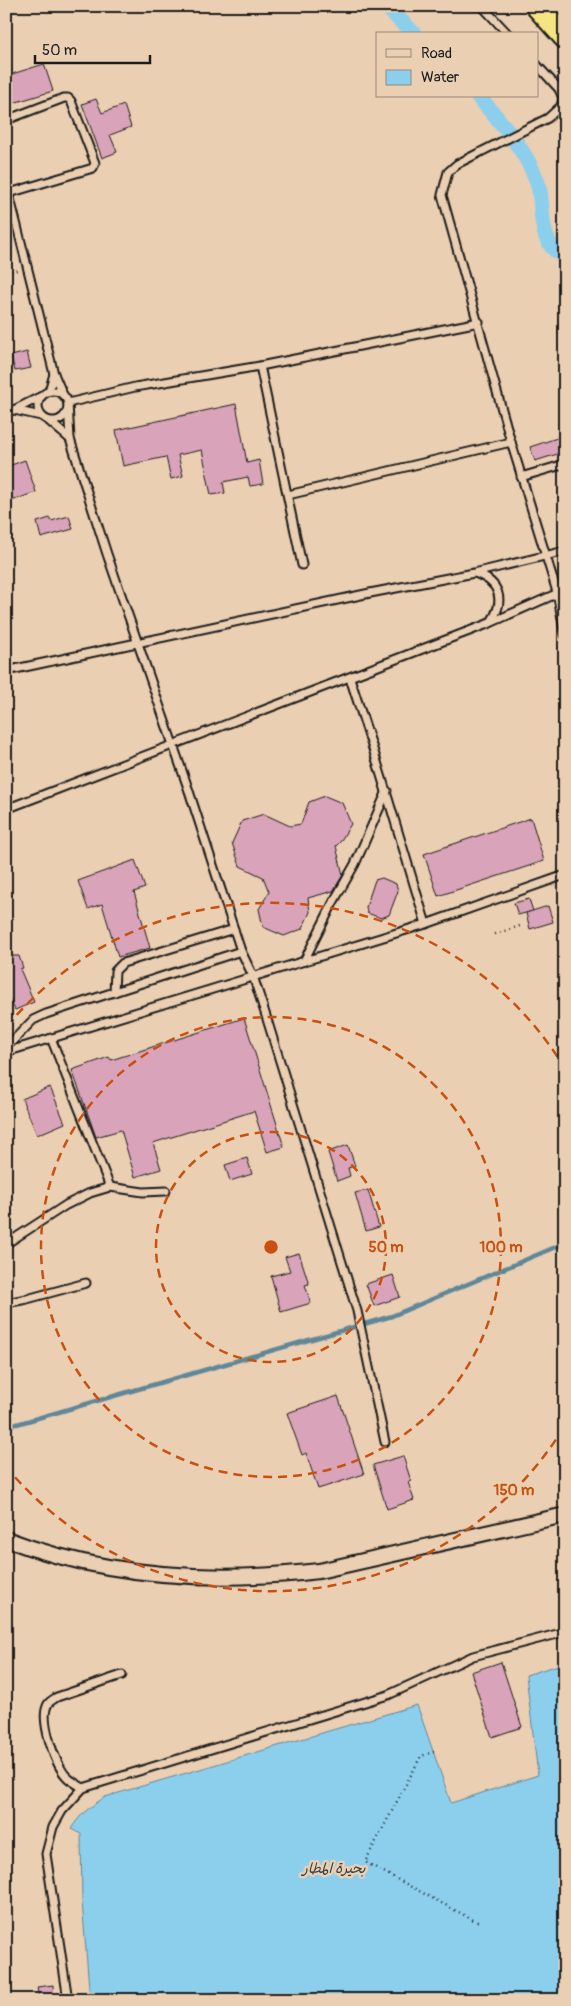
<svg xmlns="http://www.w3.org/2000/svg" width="571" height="2006" font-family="Pangolin,'Playpen Sans Arabic',sans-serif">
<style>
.water{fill:#8ccfed;stroke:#5f8799}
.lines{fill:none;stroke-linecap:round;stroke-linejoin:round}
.stream{stroke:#5f8799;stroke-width:4.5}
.canal{stroke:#8ccfed;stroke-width:16}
.building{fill:#d9a3ba;stroke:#1c1c1c}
.service-casing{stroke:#1c1c1c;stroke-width:11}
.minor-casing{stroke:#1c1c1c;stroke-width:18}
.trunk-casing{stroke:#1c1c1c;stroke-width:26}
.path{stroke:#1c1c1c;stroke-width:2.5;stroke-dasharray:1 4;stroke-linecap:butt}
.service{stroke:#ebcfb2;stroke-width:7}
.minor{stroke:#ebcfb2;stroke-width:14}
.trunk{stroke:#f6e381;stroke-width:22}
.ring{fill:none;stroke:#c9500e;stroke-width:2.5;stroke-dasharray:9 6}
.labels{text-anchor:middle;stroke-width:5;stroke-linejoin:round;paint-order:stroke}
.water-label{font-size:14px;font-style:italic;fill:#324046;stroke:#ebcfb2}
.centre{fill:#c9500e;stroke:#ebcfb2;stroke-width:2.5}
.ring-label{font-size:15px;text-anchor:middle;font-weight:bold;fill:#c9500e;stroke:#ebcfb2;stroke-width:5;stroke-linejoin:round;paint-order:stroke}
</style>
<rect width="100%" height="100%" fill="#ebcfb2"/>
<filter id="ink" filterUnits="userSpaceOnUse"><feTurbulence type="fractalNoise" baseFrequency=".02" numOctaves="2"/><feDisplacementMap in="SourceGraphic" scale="10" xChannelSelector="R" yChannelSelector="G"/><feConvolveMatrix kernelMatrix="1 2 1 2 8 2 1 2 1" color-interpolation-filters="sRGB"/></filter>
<g filter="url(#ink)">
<path class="water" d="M565 1663V2000H90L82 1901 81 1834 71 1829C81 1813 90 1807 105 1797L417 1705 451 1803 538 1775 526 1675Z"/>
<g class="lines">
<path class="stream" d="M6 1424H17L392 1316 565 1243"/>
<g class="canal">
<path d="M386 6 414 34"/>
<path d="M478 96C500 121 525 149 537 181 546 205 534 243 565 256"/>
</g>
</g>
<g class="building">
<path d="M44 64 53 91 10 104 6 92V76Z"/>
<path d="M96 99 102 113 124 105 131 127 110 135 117 152 102 158 82 104Z"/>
<path d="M27 352 31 368 15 371 11 356Z"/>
<path d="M236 404 247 463 259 460 263 484 250 486 248 477 223 482 225 493 211 495 202 450 178 455 183 476 171 479 166 457 123 466 116 430Z"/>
<path d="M560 437 564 452 535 461 530 447Z"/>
<path d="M25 460 36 492 6 503V467Z"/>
<path d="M69 516 73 529 41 538 37 522 50 518 51 521Z"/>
<path d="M325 796 342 803 351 824 340 842 336 846 343 875 333 891 308 898 310 912 302 929 284 936 263 927 259 909 269 892 263 877 240 866 232 843 242 821 264 814 290 826 301 824 309 802Z"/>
<path d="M531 818 544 861 438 896 424 854Z"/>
<path d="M135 860 145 888 134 892 150 948 118 957 102 904 88 909 78 881Z"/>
<path d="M382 878 396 884 398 891 389 915 381 918 367 913 366 907 375 880Z"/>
<path d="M529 899 533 911 518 915 514 903Z"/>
<path d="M548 906 553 922 530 929 526 913Z"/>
<path d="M6 956H19L23 968 20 969 34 1002 15 1010 6 992Z"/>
<path d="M244 1018 284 1147 267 1152 254 1111 153 1143 161 1169 135 1177 121 1130 96 1137 72 1070 109 1057 111 1060Z"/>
<path d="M50 1087 65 1123 37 1135 22 1099Z"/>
<path d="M348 1145 355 1166 348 1168 350 1176 337 1181 328 1152Z"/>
<path d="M247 1158 252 1174 230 1181 225 1165Z"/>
<path d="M368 1190 379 1227 366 1231 355 1193Z"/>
<path d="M299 1253 309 1284 305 1285 311 1303 281 1312 271 1276 290 1271 285 1257Z"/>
<path d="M393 1275 400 1297 374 1306 366 1284Z"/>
<path d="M338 1396 364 1474 318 1489 306 1453 302 1455 287 1413Z"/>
<path d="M403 1456 411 1481 408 1482 414 1500 387 1509 373 1465Z"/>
<path d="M501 1662 522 1727 492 1737 471 1672Z"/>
<path d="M53 1985 54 2000H39L37 1987Z"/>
</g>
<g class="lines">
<defs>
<g id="service">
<path d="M482 6 508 34"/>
<path d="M537 65 559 89 563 98 561 106 548 118 457 164 448 172 442 195 511 442 557 592 565 635"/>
<path d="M6 120 64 98H68L71 101 95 163 93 168 6 194"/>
<path d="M9 194 54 374 63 395"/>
<path d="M260 366 302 565"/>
<circle cx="53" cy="406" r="15"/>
<path d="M49 391 54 374"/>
<path d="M14 410 41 416"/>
<path d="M6 411 14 410 40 397"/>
<path d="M49 421 70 439"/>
<path d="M521 477 565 464"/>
<path d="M288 495 511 442"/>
<path d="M475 573C500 582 506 601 490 623"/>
<path d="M6 671 370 593 474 573 565 551"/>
<path d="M350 678 374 752 426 924"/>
<path d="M6 809 490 623 565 590"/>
<path d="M304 961 334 901 355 864 387 791"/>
<path d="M114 992 115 971 123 963 234 929"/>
<path d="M51 1038 110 1187"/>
<path d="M6 1048 33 1020 46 1014 241 951"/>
<path d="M6 1052 426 924 565 875"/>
<path d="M6 1244 66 1205 90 1193 110 1187 143 1192 166 1191"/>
<path d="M6 1303 27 1299 86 1283"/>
<path d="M385 1442 357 1311 266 1016 253 976 241 951 188 788 107 554 70 439 68 403 135 387 260 366 479 322"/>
<path d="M83 1788C77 1784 71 1781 67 1777 55 1765 39 1719 48 1704 50 1701 54 1699 57 1697L122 1675"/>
<path d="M68 2000 46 1854 53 1827 62 1811 83 1788 388 1695 473 1656 565 1632"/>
</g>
<path id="minor" d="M6 1539C105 1577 214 1583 319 1571L565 1515"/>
<path id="trunk" d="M537 6 565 37"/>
</defs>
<use href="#service" class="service-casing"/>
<use href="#minor" class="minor-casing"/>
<use href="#trunk" class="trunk-casing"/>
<g class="path">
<path d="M6 273 17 270"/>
<path d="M495 934 523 925"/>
<path d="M434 1752 421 1756 365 1862 479 1923"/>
</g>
<use href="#service" class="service"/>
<use href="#minor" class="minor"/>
<use href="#trunk" class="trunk"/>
</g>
</g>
<g class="ring">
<circle cx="271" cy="1247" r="115"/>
<circle cx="271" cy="1247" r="230"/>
<path d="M564 1427A344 344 0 0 1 7 1468M7 1026A344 344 0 0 1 564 1067"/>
</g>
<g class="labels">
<g class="water-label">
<text x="334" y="1873">بحيرة المطار</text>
</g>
</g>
<circle cx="271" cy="1247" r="8" class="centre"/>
<g class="ring-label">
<text x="386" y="1252">50 m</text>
<text x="501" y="1252">100 m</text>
<text x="514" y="1495">150 m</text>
</g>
<rect width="571" height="2006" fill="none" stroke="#ebcfb2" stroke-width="25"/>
<rect x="12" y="12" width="546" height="1981" fill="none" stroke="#1c1c1c" stroke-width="2" filter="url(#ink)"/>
<rect x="376" y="32" width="162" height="65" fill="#ebcfb2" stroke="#988776"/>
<rect x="386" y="49" width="25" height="8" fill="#ebcfb2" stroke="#988776"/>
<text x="421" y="58" font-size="15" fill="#1c1c1c">Road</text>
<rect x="386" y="70" width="25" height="15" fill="#8ccfed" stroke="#988776"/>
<text x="421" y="82" font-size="15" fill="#1c1c1c">Water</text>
<path d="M35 55v8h115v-8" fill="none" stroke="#1c1c1c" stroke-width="2.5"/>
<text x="42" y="55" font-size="15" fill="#1c1c1c" stroke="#ebcfb2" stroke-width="4" paint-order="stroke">50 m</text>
</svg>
